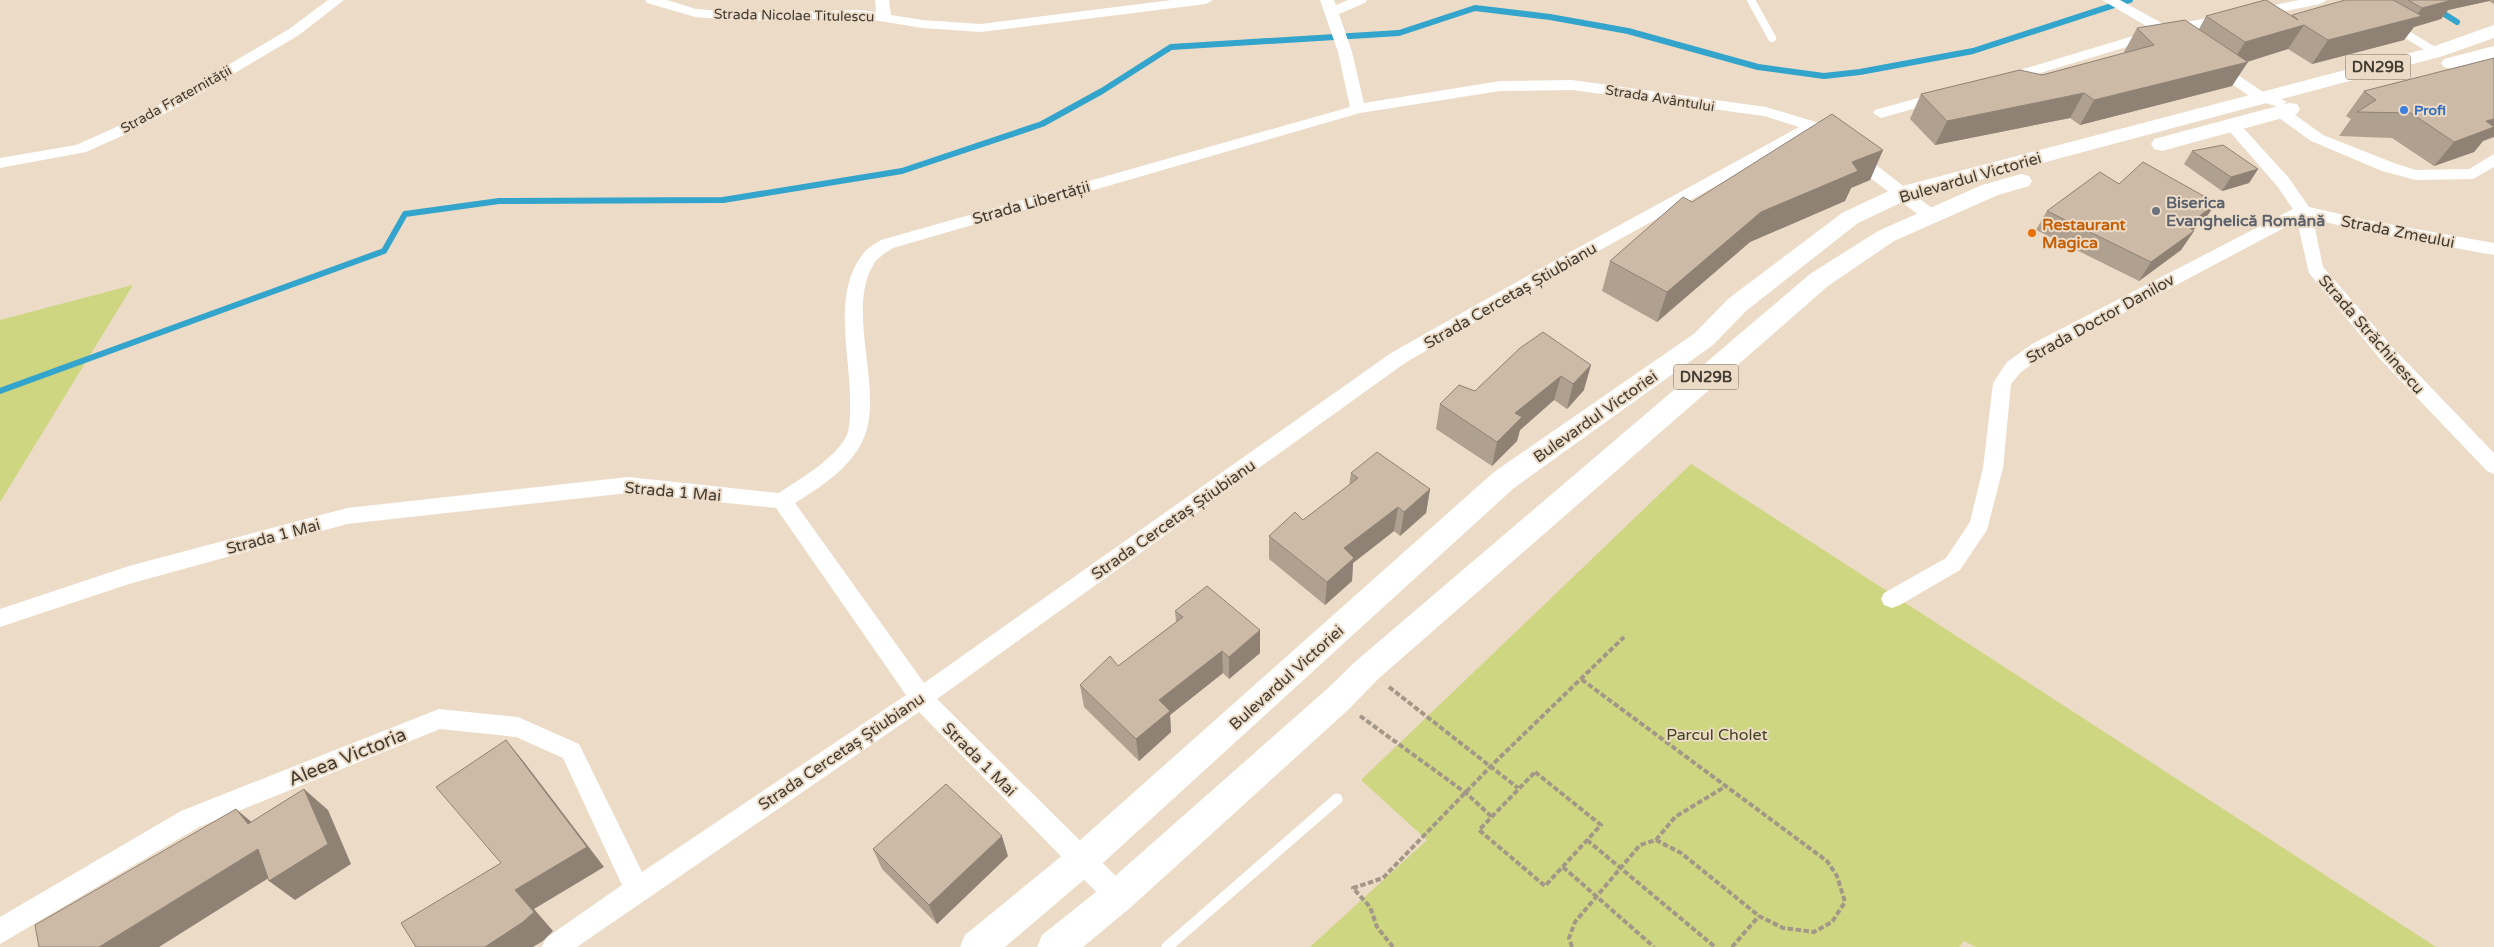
<svg xmlns="http://www.w3.org/2000/svg" width="2494" height="947" font-family="'Varela Round',sans-serif">
<style>
.green{fill:#ced681}
.lines{fill:none;stroke-linecap:round;stroke-linejoin:round}
.stream{stroke:#33a4cb;stroke-width:6}
.path{stroke:#a39787;stroke-width:4;stroke-dasharray:5.5 2.5;stroke-linecap:butt}
.service-far1{stroke:#fff;stroke-width:8}
.service{stroke:#fff;stroke-width:11}
.minor{fill:#fff;fill-rule:evenodd}
.primary{fill:#fff;fill-rule:evenodd}
.wall{fill:#afa090}
.shaded-wall{fill:#8f8275}
.building{fill:#ccbaa7;stroke:#8f8275}
.shop-dot{fill:#3f7fe0;stroke:#ecdbc6;stroke-width:2}
.worship-dot{fill:#6b7280;stroke:#ecdbc6;stroke-width:2}
.food-dot{fill:#e8710a;stroke:#ecdbc6;stroke-width:2}
.labels{text-anchor:middle;stroke-width:4;stroke-linejoin:round;paint-order:stroke}
.far-street-label{font-size:14px;fill:#423c33;stroke:#ecdbc6}
.far-shop-label{font-size:14px;font-weight:bold;fill:#366cbe;stroke:#ecdbc6;text-anchor:start}
.shield{fill:#ecdbc6;stroke:#756c5f;stroke-width:1}
.shield-label{font-size:15px;font-weight:bold;fill:#423c33}
.street-label{font-size:16px;fill:#423c33;stroke:#ecdbc6}
.worship-label{font-size:16px;font-weight:bold;fill:#5b616d;stroke:#ecdbc6;text-anchor:start}
.food-label{font-size:16px;font-weight:bold;fill:#c56008;stroke:#ecdbc6;text-anchor:start}
.park-label{font-size:16px;fill:#41441e;stroke:#ecdbc6}
.near-street-label{font-size:19px;fill:#423c33;stroke:#ecdbc6}
</style>
<rect width="100%" height="100%" fill="#ecdbc6"/>
<g class="green">
<path d="M133 285 0 502V320Z"/>
<path d="M1691 464 2436 947H1976L1964 941 1959 947H1310L1427 840 1361 780Z"/>
</g>
<g class="lines">
<g class="stream">
<path d="M2422 0 2457 22"/>
<path d="M0 391 384 251 405 214 499 201 723 200 902 171 1042 124 1102 91 1171 47 1399 33 1475 8 1550 17 1628 31 1758 67 1824 76 1860 72 1973 51 2130 0"/>
</g>
<g class="path">
<path d="M1389 687 1518 788"/>
<path d="M1360 716 1466 793 1492 817"/>
<path d="M1535 772 1601 825 1545 886 1479 830Z"/>
<path d="M1587 840 1715 947"/>
<path d="M1656 840 1675 817 1726 786"/>
<path d="M1563 867 1654 947"/>
<path d="M1393 947 1377 927 1370 907 1353 888 1383 878 1491 766 1624 637"/>
<path d="M1572 947 1569 938 1575 922 1640 845 1656 840 1681 853 1759 916 1783 928 1814 932 1832 922 1845 902 1837 876 1827 861 1581 679"/>
<path d="M1732 947 1759 916"/>
</g>
<g class="service-far1">
<path d="M1751 0 1772 38"/>
<path d="M2396 28 2436 52"/>
</g>
<path class="service" d="M1167 947 1337 799"/>
<g class="minor">
<path d="M328 0H344L299 35 179 106 124 135 86 152 0 168V158L76 145 112 129 169 100 289 29Z"/>
<path d="M645 0H667L696 9 745 13 861 10 876 12 875 0H889L891 15 922 20 981 24 1172 0H1213L1206 4 981 32 922 28 861 18 745 21 695 17 647 3Z"/>
<path d="M1320 0H1334L1336 5 1348 0H1367L1365 3 1339 14 1352 52 1364 103 1500 81 1572 80 1766 107 1819 123 1826 130 1818 135 1812 133 1564 270 1405 363 937 699 1127 887 1131 896 1127 905 1118 908 1109 905 919 712 577 947H542L546 938 622 885 563 758 516 737 440 729 199 827 0 944V917L181 811 439 709 518 717 579 744 642 872 906 695 776 508 628 493 347 524 129 584 0 627V609L129 566 347 508 628 477 779 493C801 478 832 461 846 437 851 426 850 410 850 399 850 354 832 293 863 254 867 248 875 244 881 240L1350 107 1338 52ZM1572 90 1764 116 1799 127 1552 262 1391 353 924 683 795 503C819 488 849 469 862 442 887 393 843 310 875 262 880 256 887 252 893 248L1360 113 1500 91Z"/>
<path d="M2102 0H2120L2167 26 2299 0H2327L2320 4 2177 33 2179 36 2177 39 2172 40 2163 36 2010 82H2000L1997 79 2000 76 2153 30Z"/>
<path d="M2214 61 2219 62 2263 92 2273 94 2287 102 2279 107 2255 100 2209 68 2207 65Z"/>
<path d="M1943 91 1948 93 1951 96 1948 99 1881 118 1873 113 1875 110Z"/>
<path d="M2281 107 2287 109 2323 135 2394 163 2416 170 2469 169 2494 154V167L2473 179 2416 180 2382 171 2311 141 2275 115 2273 112Z"/>
<path d="M2232 120 2238 122 2289 178 2309 207 2366 220 2494 243V255L2366 232 2313 219 2323 267 2395 350 2494 453V474L2487 471 2381 360 2309 273 2297 221 2046 354 2021 372 2011 384 2003 468 1987 530 1960 570 1900 605 1892 608 1884 605 1881 599 1884 593 1946 558 1970 522 1983 468 1993 383 2007 362 2032 344 2293 209 2277 186 2224 125Z"/>
<path d="M1852 150 1858 151 1937 212 1939 216 1937 220H1925L1846 159 1844 155 1846 151Z"/>
</g>
<g class="primary">
<path d="M2494 25V38L2443 56 1911 198 1858 223 1746 311 1713 345 1514 488 1093 872 1005 947H960L965 935 1069 850 1494 472 1695 333 1728 299 1842 213 1895 188 2429 48Z"/>
<path d="M2494 46V58L2451 69 2444 67 2441 63 2444 59Z"/>
<path d="M2289 103 2297 104 2300 109 2297 114 2162 151 2154 149 2151 144 2154 139Z"/>
<path d="M2021 174 2029 176 2032 181 2029 186 1998 195 1894 241 1828 286 1378 679 1349 709 1130 908 1083 947H1037L1042 935 1106 884 1327 689 1356 661 1810 274 1878 231 1982 185Z"/>
</g>
</g>
<g class="wall">
<path d="M2345 0H2494V4L2489 1 2448 10 2441 19 2414 27 2404 40 2312 64 2288 49 2247 61 2232 86 2080 125 2070 118 1935 145 1910 119 1921 94 2042 75 2124 53V52L2137 28 2199 29 2206 16H2291Z"/>
<path d="M2364 91 2483 141 2474 152 2434 166 2392 138 2339 136 2351 119 2346 116Z"/>
<path d="M1883 150 1870 180 1851 188 1845 201 1750 242 1657 322 1602 291 1610 261 1692 202Z"/>
<path d="M2192 151 2258 169 2249 183 2222 191 2184 164Z"/>
<path d="M2119 184 2216 203 2203 222 2193 230 2194 231 2181 250 2139 281 2036 230 2047 211Z"/>
<path d="M1520 348 1584 390 1567 409 1554 400 1520 430 1517 441 1492 466 1436 429 1440 404 1475 391Z"/>
<path d="M1351 473 1430 489 1426 513 1400 536 1394 531 1353 563 1352 581 1325 605 1269 559V536L1303 520 1349 485Z"/>
<path d="M1175 611 1260 653 1229 679 1223 673 1170 715 1171 732 1139 761 1084 707 1080 685 1118 666 1176 622Z"/>
<path d="M873 849 1008 856 937 924 882 869Z"/>
</g>
<g class="shaded-wall">
<path d="M2440 0H2490L2489 1 2448 10 2441 19 2414 27 2404 40 2312 64 2328 40 2415 17 2422 8Z"/>
<path d="M2304 25 2288 49 2244 63 2248 62 2232 86 2080 125 2094 100 2230 66 2245 42Z"/>
<path d="M2084 93 2070 118 1935 145 1947 121Z"/>
<path d="M2494 119V137L2483 141 2474 152 2434 166 2454 142 2486 121Z"/>
<path d="M1883 150 1870 180 1851 188 1845 201 1750 242 1657 322 1667 292 1761 212 1852 162Z"/>
<path d="M2258 169 2249 183 2222 191 2231 177Z"/>
<path d="M2216 203 2203 222 2174 245 2194 231 2181 250 2139 281 2151 262 2187 226Z"/>
<path d="M1591 365 1584 390 1567 409 1573 384Z"/>
<path d="M1561 376 1554 400 1520 430 1517 441 1492 466 1497 442 1515 413Z"/>
<path d="M1430 489 1426 513 1400 536 1404 512Z"/>
<path d="M1398 507 1394 531 1353 563 1352 581 1325 605 1327 582 1344 548Z"/>
<path d="M1260 630V653L1229 679V657Z"/>
<path d="M1222 651 1223 673 1170 715 1171 732 1139 761 1136 739 1159 700Z"/>
<path d="M506 740 524 762 604 867 534 909 553 931 543 941 533 947H485L515 890Z"/>
<path d="M304 789 328 810 351 864 295 900 269 881Z"/>
<path d="M236 809 261 830 248 824Z"/>
<path d="M1002 836 1008 856 937 924 929 905Z"/>
<path d="M258 849 283 869 159 947H99Z"/>
</g>
<g class="building">
<path d="M2265 0H2266L2298 20 2292 15 2345 0H2393L2422 16 2328 40 2304 25 2245 42 2206 16Z"/>
<path d="M2408 0H2452L2422 8Z"/>
<path d="M2185 20 2248 62 2094 100 2084 93 1947 121 1921 94 2020 70 2042 75 2154 45 2137 28Z"/>
<path d="M2494 58V119L2486 121 2494 127 2454 142 2411 113 2357 112 2376 100 2364 91Z"/>
<path d="M1832 114 1883 150 1852 162 1858 171 1761 212 1667 292 1610 261 1683 197 1692 202Z"/>
<path d="M2223 145 2258 169 2231 177 2192 151Z"/>
<path d="M2143 162 2216 203 2187 226 2194 231 2151 262 2047 211 2100 172 2119 184Z"/>
<path d="M1543 332 1591 365 1573 384 1561 376 1515 413 1522 417 1497 442 1440 404 1459 385 1475 391 1520 348Z"/>
<path d="M1377 452 1430 489 1404 512 1398 507 1344 548 1354 558 1327 582 1269 536 1295 512 1303 520 1358 478 1351 473Z"/>
<path d="M1207 586 1260 630 1229 657 1222 651 1159 700 1170 711 1136 739 1080 685 1110 656 1118 666 1183 617 1175 611Z"/>
<path d="M506 740 587 847 515 890 534 912 523 922 485 947H416L401 923 501 863 436 787Z"/>
<path d="M946 784 1002 836 929 905 873 849Z"/>
<path d="M304 789 328 844 269 881 258 849 99 947H39L35 925 236 809 248 824Z"/>
</g>
<circle class="shop-dot" cx="2404" cy="110" r="5"/>
<circle class="worship-dot" cx="2156" cy="211" r="5"/>
<circle class="food-dot" cx="2032" cy="233" r="5"/>
<g class="labels">
<g class="far-street-label">
<text transform="translate(794 15) rotate(1)" y="5">Strada Nicolae Titulescu</text>
<text transform="translate(1660 98) rotate(9)" y="5">Strada Avântului</text>
<text transform="translate(176 99) rotate(-29)" y="5">Strada Fraternității</text>
</g>
<g class="far-shop-label">
<text x="2414" y="115">Profi</text>
</g>
<g class="shield">
<rect x="2345.5" y="54.5" width="65" height="25" rx="4"/>
<rect x="1673.5" y="364.5" width="65" height="25" rx="4"/>
</g>
<g class="shield-label">
<text x="2378" y="72">DN29B</text>
<text x="1706" y="382">DN29B</text>
</g>
<g class="street-label">
<text transform="translate(1970 177) rotate(-16)" y="6">Bulevardul Victoriei</text>
<text transform="translate(1031 202) rotate(-16)" y="6">Strada Libertății</text>
<text transform="translate(2398 231) rotate(11)" y="6">Strada Zmeului</text>
<text transform="translate(1510 295) rotate(-30)" y="6">Strada Cercetaș Știubianu</text>
<text transform="translate(2100 318) rotate(-29)" y="6">Strada Doctor Danilov</text>
<text transform="translate(2372 334) rotate(49)" y="6">Strada Străchinescu</text>
<text transform="translate(1595 416) rotate(-35)" y="6">Bulevardul Victoriei</text>
<text transform="translate(673 491) rotate(5)" y="6">Strada 1 Mai</text>
<text transform="translate(1173 519) rotate(-35)" y="6">Strada Cercetaș Știubianu</text>
<text transform="translate(273 536) rotate(-15)" y="6">Strada 1 Mai</text>
<text transform="translate(1286 677) rotate(-42)" y="6">Bulevardul Victoriei</text>
<text transform="translate(841 751) rotate(-34)" y="6">Strada Cercetaș Știubianu</text>
<text transform="translate(980 759) rotate(45)" y="6">Strada 1 Mai</text>
</g>
<g class="worship-label">
<text x="2166" y="208">Biserica<tspan x="2166" dy="18">Evanghelică Română</tspan></text>
</g>
<g class="food-label">
<text x="2042" y="230">Restaurant<tspan x="2042" dy="18">Magica</tspan></text>
</g>
<g class="park-label">
<text x="1717" y="740">Parcul Cholet</text>
</g>
<g class="near-street-label">
<text transform="translate(347 756) rotate(-22)" y="7">Aleea Victoria</text>
</g>
</g>
</svg>
